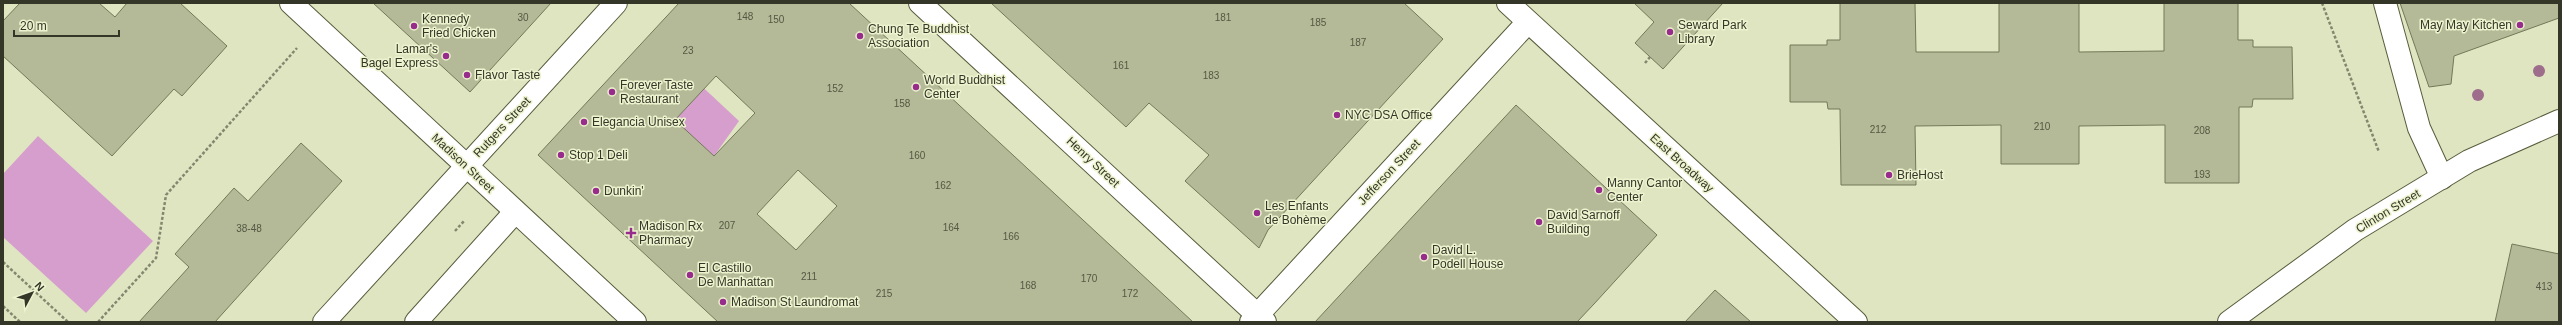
<svg xmlns="http://www.w3.org/2000/svg" width="2562" height="325" font-family="Arial,sans-serif">
<style>
.green{fill:#d69ecd}
.building{fill:#b4ba97;stroke:#737958;fill-rule:evenodd}
.lines{fill:none;stroke-linecap:round;stroke-linejoin:round}
.minor-casing{stroke:#575c3c;stroke-width:24}
.major-casing{stroke:#575c3c;stroke-width:24}
.path{stroke:#83876f;stroke-width:2.5;stroke-dasharray:3 2;stroke-linecap:butt}
.minor{stroke:#fff;stroke-width:22}
.major{stroke:#fff;stroke-width:22}
.tree{fill:#9e6d8c}
.poi-dot{fill:#982c8d;stroke:#ecf3ce;stroke-width:1.5}
.labels{text-anchor:middle;stroke-width:3;stroke-linejoin:round;paint-order:stroke}
.number-label{font-size:10px;fill:#545844}
.poi-label{font-size:12px;fill:#343728;stroke:#ecf3ce;text-anchor:start}
.street-label{font-size:12px;fill:#343728;stroke:#ecf3ce}
</style>
<rect width="100%" height="100%" fill="#dfe5c1"/>
<g class="green">
<path d="M648 36 739 121 714 156 674 125Z"/>
<path d="M38 136 153 241 86 313 3 237V174Z"/>
</g>
<g class="building">
<path d="M20 3H99L115 17 127 3H180L227 46 182 96 174 89 112 156 3 56V21Z"/>
<path d="M373 3H551L470 92Z"/>
<path d="M679 3H849L1193 322H718L538 155ZM716 76 755 113 714 156 675 120ZM798 170 837 206 796 250 757 214Z"/>
<path d="M991 3H1404L1443 39 1268 230 1259 248 1185 181 1209 155 1149 103 1126 127Z"/>
<path d="M1634 3H1723L1663 69 1635 43 1654 22Z"/>
<path d="M1840 3H1915L1916 52H1999V3H2079V52L2164 51V3H2238V40H2253V47H2292L2293 99H2253L2252 107H2239V183H2165V125L2079 126V164H2001V125L1915 126 1916 185H1841L1840 109H1828L1827 102H1790V45H1827V40H1840Z"/>
<path d="M2400 3H2559V18L2454 56 2451 84 2429 87Z"/>
<path d="M1516 105 1657 235 1594 304 1577 322H1315Z"/>
<path d="M301 143 342 181 215 322H139L189 267 175 254 234 188 248 201Z"/>
<path d="M2512 244 2559 254V322H2495Z"/>
<path d="M1715 290 1751 322H1685Z"/>
</g>
<g class="lines">
<defs>
<g id="minor">
<path d="M291 3 635 322"/>
<path d="M920 3 1265 322"/>
<path d="M2385 3 2419 128 2442 178"/>
<path d="M324 322 616 3"/>
<path d="M416 322 515 212"/>
<path d="M1251 322 1528 22"/>
<path d="M2229 322 2355 230 2469 161 2559 121"/>
</g>
<path id="major" d="M1508 3 1856 322"/>
</defs>
<use href="#minor" class="minor-casing"/>
<use href="#major" class="major-casing"/>
<g class="path">
<path d="M2322 3 2379 152"/>
<path d="M1645 63 1650 57"/>
<path d="M455 231 464 221"/>
<path d="M3 262 68 322"/>
<path d="M3 306 20 322"/>
<path d="M98 322 156 258 166 195 297 48"/>
</g>
<use href="#minor" class="minor"/>
<use href="#major" class="major"/>
</g>
<g class="tree">
<circle cx="2539" cy="71" r="6"/>
<circle cx="2478" cy="95" r="6"/>
</g>
<g class="poi-dot">
<circle cx="2520" cy="25" r="4"/>
<circle cx="414" cy="26" r="4"/>
<circle cx="1670" cy="32" r="4"/>
<circle cx="860" cy="36" r="4"/>
<circle cx="446" cy="56" r="4"/>
<circle cx="467" cy="75" r="4"/>
<circle cx="916" cy="87" r="4"/>
<circle cx="612" cy="92" r="4"/>
<circle cx="1337" cy="115" r="4"/>
<circle cx="584" cy="122" r="4"/>
<circle cx="561" cy="155" r="4"/>
<circle cx="1889" cy="175" r="4"/>
<circle cx="1599" cy="190" r="4"/>
<circle cx="596" cy="191" r="4"/>
<circle cx="1257" cy="213" r="4"/>
<circle cx="1539" cy="222" r="4"/>
<path d="M629 227h4v4h4v4h-4v4h-4v-4h-4v-4h4z"/>
<circle cx="1424" cy="257" r="4"/>
<circle cx="690" cy="275" r="4"/>
<circle cx="723" cy="302" r="4"/>
</g>
<g class="labels">
<g class="number-label">
<text x="745" y="20">148</text>
<text x="523" y="21">30</text>
<text x="1223" y="21">181</text>
<text x="776" y="23">150</text>
<text x="1318" y="26">185</text>
<text x="1358" y="46">187</text>
<text x="688" y="54">23</text>
<text x="1121" y="69">161</text>
<text x="1211" y="79">183</text>
<text x="835" y="92">152</text>
<text x="902" y="107">158</text>
<text x="2042" y="130">210</text>
<text x="1878" y="133">212</text>
<text x="2202" y="134">208</text>
<text x="917" y="159">160</text>
<text x="2202" y="178">193</text>
<text x="943" y="189">162</text>
<text x="727" y="229">207</text>
<text x="951" y="231">164</text>
<text x="249" y="232">38-48</text>
<text x="1011" y="240">166</text>
<text x="809" y="280">211</text>
<text x="1089" y="282">170</text>
<text x="1028" y="289">168</text>
<text x="2544" y="290">413</text>
<text x="884" y="297">215</text>
<text x="1130" y="297">172</text>
</g>
<g class="poi-label">
<text x="422" y="23">Kennedy<tspan x="422" dy="14">Fried Chicken</tspan></text>
<text x="1678" y="29">Seward Park<tspan x="1678" dy="14">Library</tspan></text>
<text x="2512" y="29" text-anchor="end">May May Kitchen</text>
<text x="868" y="33">Chung Te Buddhist<tspan x="868" dy="14">Association</tspan></text>
<text x="438" y="53" text-anchor="end">Lamar's<tspan x="438" dy="14">Bagel Express</tspan></text>
<text x="475" y="79">Flavor Taste</text>
<text x="924" y="84">World Buddhist<tspan x="924" dy="14">Center</tspan></text>
<text x="620" y="89">Forever Taste<tspan x="620" dy="14">Restaurant</tspan></text>
<text x="1345" y="119">NYC DSA Office</text>
<text x="592" y="126">Elegancia Unisex</text>
<text x="569" y="159">Stop 1 Deli</text>
<text x="1897" y="179">BrieHost</text>
<text x="1607" y="187">Manny Cantor<tspan x="1607" dy="14">Center</tspan></text>
<text x="604" y="195">Dunkin'</text>
<text x="1265" y="210">Les Enfants<tspan x="1265" dy="14">de Bohème</tspan></text>
<text x="1547" y="219">David Sarnoff<tspan x="1547" dy="14">Building</tspan></text>
<text x="639" y="230">Madison Rx<tspan x="639" dy="14">Pharmacy</tspan></text>
<text x="1432" y="254">David L.<tspan x="1432" dy="14">Podell House</tspan></text>
<text x="698" y="272">El Castillo<tspan x="698" dy="14">De Manhattan</tspan></text>
<text x="731" y="306">Madison St Laundromat</text>
</g>
<g class="street-label">
<text transform="translate(502 127) rotate(-47)" y="4">Rutgers Street</text>
<text transform="translate(1093 162) rotate(43)" y="4">Henry Street</text>
<text transform="translate(463 163) rotate(43)" y="4">Madison Street</text>
<text transform="translate(1682 163) rotate(42)" y="4">East Broadway</text>
<text transform="translate(1389 172) rotate(-47)" y="4">Jefferson Street</text>
<text transform="translate(2388 211) rotate(-31)" y="4">Clinton Street</text>
</g>
</g>
<rect width="2562" height="325" fill="none" stroke="#343728" stroke-width="8"/>
<g transform="translate(32 293) rotate(49)" stroke="#ecf3ce" stroke-width="3" paint-order="stroke">
<path d="M0-3L7 15L0 10L-7 15Z" fill="#343728"/>
<text y="-6" font-size="11" font-weight="bold" text-anchor="middle" fill="#343728">N</text>
</g>
<path d="M14 30v6h105v-6" fill="none" stroke="#343728" stroke-width="2"/>
<text x="20" y="30" font-size="12" fill="#343728" stroke="#ecf3ce" stroke-width="3" paint-order="stroke">20 m</text>
</svg>
